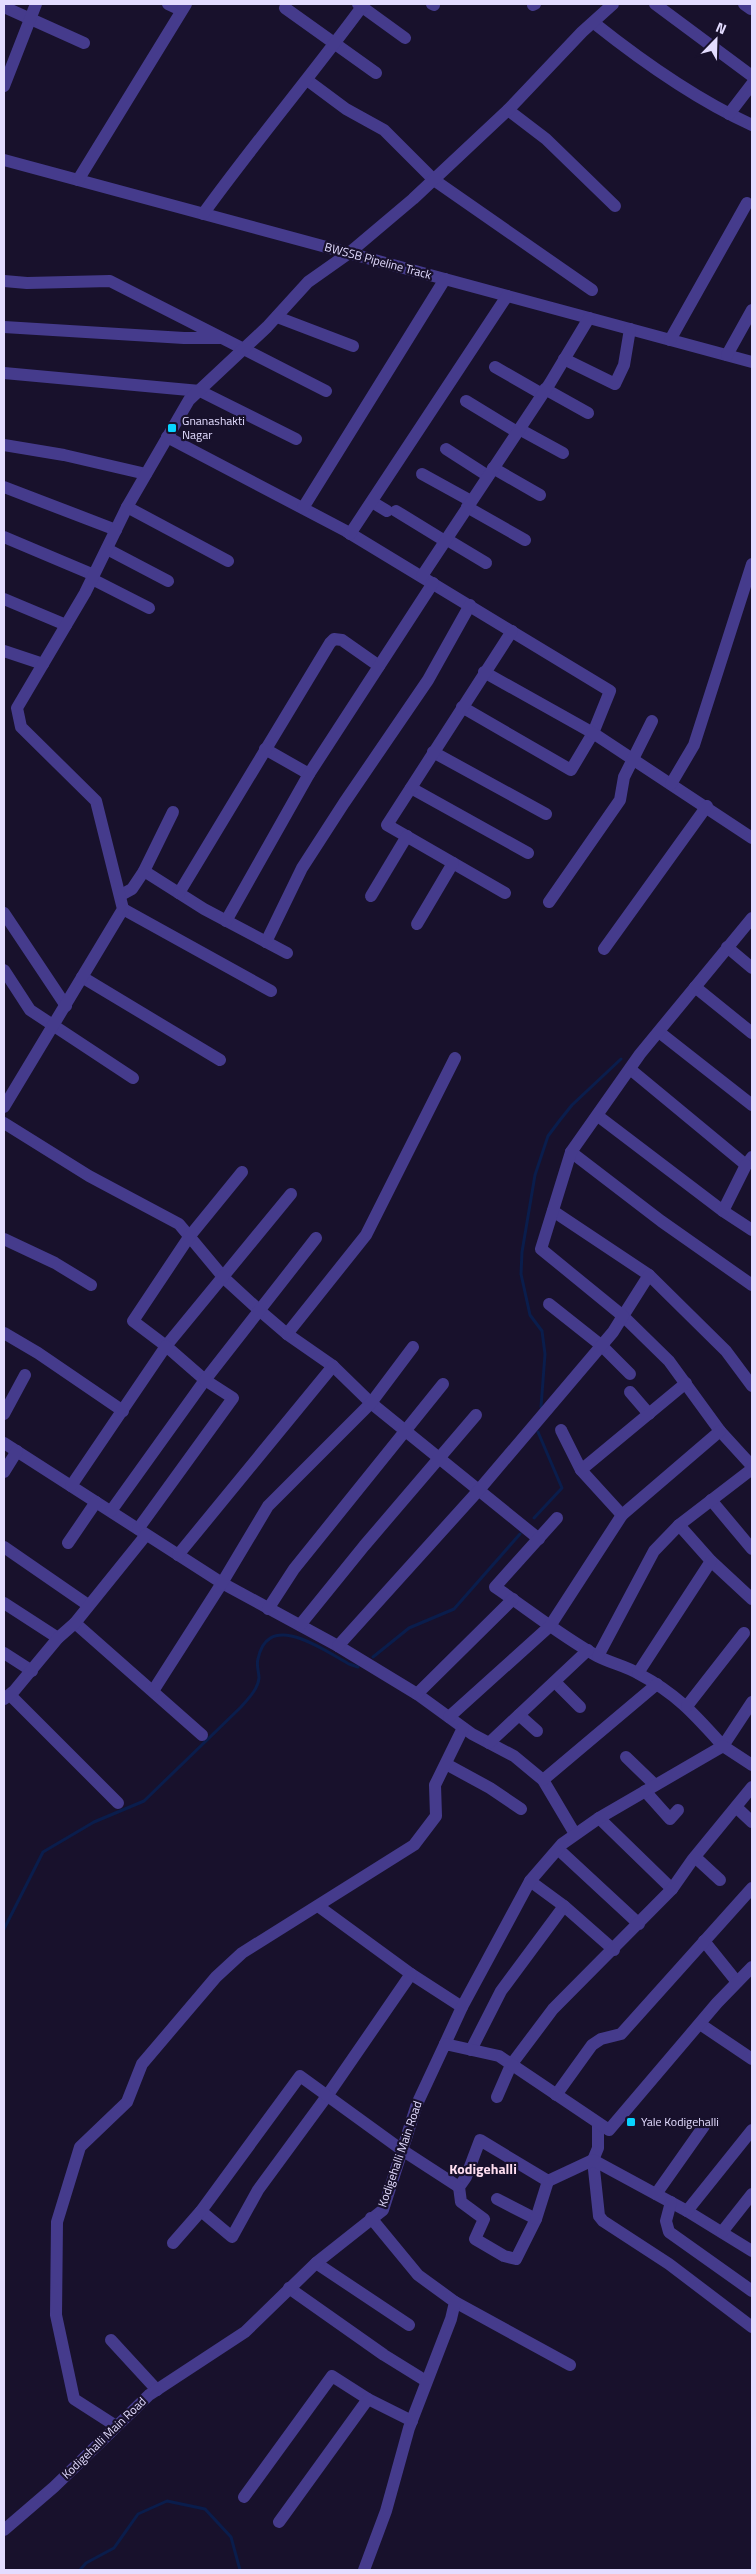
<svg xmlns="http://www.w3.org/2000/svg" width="756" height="2574" font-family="'Titillium Web',sans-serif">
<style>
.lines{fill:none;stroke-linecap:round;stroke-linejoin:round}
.stream{stroke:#0a1d4c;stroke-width:3}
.minor{stroke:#453b8c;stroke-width:12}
.poi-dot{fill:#08d3ff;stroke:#18112c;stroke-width:2}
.labels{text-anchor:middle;stroke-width:4.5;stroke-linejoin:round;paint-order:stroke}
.street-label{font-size:12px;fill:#e3dcff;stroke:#18112c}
.poi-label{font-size:12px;fill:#e3dcff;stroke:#18112c;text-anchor:start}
.neighbourhood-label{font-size:14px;font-weight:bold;fill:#ffdef0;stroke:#18112c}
</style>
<rect width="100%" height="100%" fill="#18112c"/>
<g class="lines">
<g class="stream">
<path d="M541 1407 545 1354 542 1331 530 1315 521 1274 522 1252 535 1175 548 1136 560 1120 572 1105 621 1059"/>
<path d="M534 1518 562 1488 538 1432"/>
<path d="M373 1657 409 1628 454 1609 520 1534"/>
<path d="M4 1929 43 1852 94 1822 144 1801 241 1707C248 1699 258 1689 259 1678 259 1672 256 1665 258 1659 268 1609 325 1651 349 1664L358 1667"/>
<path d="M80 2570 86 2563 114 2548 138 2514 167 2501 205 2509 231 2537 240 2570"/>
</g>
<g class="minor">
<path d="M168 4 181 10"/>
<path d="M358 4 405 38"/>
<path d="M432 4 434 5"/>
<path d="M655 4 752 76"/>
<path d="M744 4 751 9"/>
<path d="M533 5 535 4"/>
<path d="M4 7 84 43"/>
<path d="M285 8 376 73"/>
<path d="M594 23C643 62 695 99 752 125"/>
<path d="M307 80 346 109 384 130 434 180 592 290"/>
<path d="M4 86 36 4"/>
<path d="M508 110 546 139 615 206"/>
<path d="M729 114 752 84"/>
<path d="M4 160 752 362"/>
<path d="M78 180 186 4"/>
<path d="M203 214C255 142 312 75 364 4"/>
<path d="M4 281 27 283 110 281 326 391"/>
<path d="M277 317 353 346"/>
<path d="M4 327 184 338H221"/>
<path d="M670 340 747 203"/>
<path d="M727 355 752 310"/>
<path d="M564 359 615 384 624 365 630 329"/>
<path d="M495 367 542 394"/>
<path d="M4 373 200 391 296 439"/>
<path d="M545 389 588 413"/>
<path d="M466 401 517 432"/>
<path d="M519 429 563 453"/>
<path d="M167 437 346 531 610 691 593 733 571 770 462 707"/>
<path d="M4 445 64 455 146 474"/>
<path d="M446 449 488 476"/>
<path d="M493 468 540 495"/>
<path d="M422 474 471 501"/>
<path d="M4 487 116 530"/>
<path d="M372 502 387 511"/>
<path d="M127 507 228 561"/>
<path d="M467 507 525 540"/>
<path d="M303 508 445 279"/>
<path d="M396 511 445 541"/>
<path d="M350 534 507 296"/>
<path d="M4 537 94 575"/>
<path d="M446 539 486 563"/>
<path d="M107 549 168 581"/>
<path d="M422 576 550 383 589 318"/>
<path d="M92 579 149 608"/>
<path d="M4 599 66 625"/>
<path d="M4 651 43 664"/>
<path d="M484 672 593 733 752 838"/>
<path d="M265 749 309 774"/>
<path d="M433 752 546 814"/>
<path d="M671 784 694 745 752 564"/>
<path d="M411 788 528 853"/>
<path d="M144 871 204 909 287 953"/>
<path d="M179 893 330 643 334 639 342 640 379 666"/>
<path d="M505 893 387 825 512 631"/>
<path d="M121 895 132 889 144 871 173 812"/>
<path d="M371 896 407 836"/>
<path d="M549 902 620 800 624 777 652 721"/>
<path d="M123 909 271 991"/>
<path d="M4 913 66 1006"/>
<path d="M226 921 309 774 433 583"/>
<path d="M417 924 453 863"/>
<path d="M266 942 302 868 344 803 428 680 470 605"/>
<path d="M727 947 752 968"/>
<path d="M604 949 707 806"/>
<path d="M4 970 30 1010 133 1078"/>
<path d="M82 977 220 1060"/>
<path d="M695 987 752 1033"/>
<path d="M659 1032 752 1105"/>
<path d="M630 1069 746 1165 752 1157"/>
<path d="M4 1107 123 909 96 801 21 727 17 708 85 593 127 507 189 400 267 327 308 282 349 253 413 199 508 110 582 32 613 4"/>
<path d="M598 1116 723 1211 752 1230"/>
<path d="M4 1123 89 1176 179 1224 224 1278 259 1310 287 1334 333 1366 371 1403 539 1539"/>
<path d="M571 1152 661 1221 752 1285"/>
<path d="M242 1172 189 1237 133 1321 166 1346 291 1194"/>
<path d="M553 1211 649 1275 726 1351 752 1386"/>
<path d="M723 1211 746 1165"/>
<path d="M4 1239 55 1263 91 1285"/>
<path d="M649 1275 623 1316 669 1361 720 1431 752 1466"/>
<path d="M549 1304 602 1346 630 1374"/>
<path d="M4 1333 38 1353 123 1411"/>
<path d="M287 1334 366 1235 455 1058"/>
<path d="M630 1392 649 1414"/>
<path d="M4 1414 25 1375"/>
<path d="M561 1430 581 1470"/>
<path d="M4 1443 222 1583 338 1646 417 1694 472 1734 514 1756 543 1780 575 1834"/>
<path d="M4 1472 17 1451"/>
<path d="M71 1486 166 1346 205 1380 111 1511"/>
<path d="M711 1500 752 1549"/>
<path d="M622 1515 581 1470 686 1383"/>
<path d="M557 1518 495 1587C529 1610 561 1636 597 1656 610 1663 626 1666 639 1674 677 1694 695 1715 723 1746L752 1702"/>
<path d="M679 1525 711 1561 752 1599"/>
<path d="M138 1529 233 1398 205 1380 316 1238"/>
<path d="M68 1543 96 1502"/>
<path d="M4 1547 88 1605"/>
<path d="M178 1555 333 1366"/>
<path d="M4 1603 58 1638"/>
<path d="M268 1609 294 1569 443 1384"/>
<path d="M75 1623 202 1735"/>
<path d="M300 1625 364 1546 476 1415"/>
<path d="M338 1646 478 1491 613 1332 623 1316 541 1249 571 1152 640 1054 752 918"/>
<path d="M4 1653 32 1671"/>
<path d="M598 1656 654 1551 679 1525 752 1469"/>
<path d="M638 1673 711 1561"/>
<path d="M555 1682 580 1707"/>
<path d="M153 1691 222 1583 268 1506 371 1403 413 1347"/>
<path d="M417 1694 513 1599"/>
<path d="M10 1695 118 1803"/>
<path d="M4 1699 14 1691 58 1638 75 1623 146 1535"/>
<path d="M687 1706 744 1633"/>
<path d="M519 1715 537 1731"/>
<path d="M449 1717 550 1626 622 1515 720 1431"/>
<path d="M489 1743 588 1650"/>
<path d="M626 1757 655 1785"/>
<path d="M446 1764 490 1788 521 1809"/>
<path d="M543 1780 657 1684"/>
<path d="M645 1791 670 1819 678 1810"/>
<path d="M736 1807 752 1822"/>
<path d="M599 1818 672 1889"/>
<path d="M558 1849 639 1924"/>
<path d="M695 1857 720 1880"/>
<path d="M530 1881 564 1906 614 1950"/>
<path d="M318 1906 411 1974 462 2007"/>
<path d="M704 1941 737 1982"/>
<path d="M700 2024 752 2059"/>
<path d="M445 2044 462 2007 530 1881 562 1844 599 1818 723 1746 752 1765"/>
<path d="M471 2050 501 1991 564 1906"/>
<path d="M556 2095 592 2045 601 2039 621 2034 752 1888"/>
<path d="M497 2097 511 2065 553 2009 672 1889 693 1859 752 1787"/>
<path d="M598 2123V2148L593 2160 599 2216 603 2221 669 2264 752 2327"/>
<path d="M656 2194 704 2126"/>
<path d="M497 2199 536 2219 516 2259 504 2256 475 2239 484 2219 461 2202 459 2187 466 2177 480 2140 548 2181 593 2160 687 2211 752 2251"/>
<path d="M671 2202 666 2221 669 2232 752 2291"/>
<path d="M201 2211 232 2237 258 2190 327 2096 411 1974"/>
<path d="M687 2211 752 2130"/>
<path d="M536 2219 548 2181"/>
<path d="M722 2232 752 2194"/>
<path d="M173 2243 201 2211 300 2076 402 2150 459 2187"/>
<path d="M316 2263 409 2325"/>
<path d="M289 2288 384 2355 426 2381"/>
<path d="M455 2302 570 2365"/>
<path d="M111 2340 157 2390"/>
<path d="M116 2426 74 2399 56 2315 57 2222 80 2147 127 2102 142 2064 216 1977 242 1953 414 1845 436 1816 435 1785 463 1728"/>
<path d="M244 2497 332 2376 368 2399 412 2421"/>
<path d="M279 2522 368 2399"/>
<path d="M4 2530 54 2487 149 2395 245 2332 316 2263 383 2210 417 2104 445 2044 499 2056 609 2130 717 2003 752 1967"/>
<path d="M364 2570 386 2511 409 2428 451 2319 455 2302 418 2275 371 2218"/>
</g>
</g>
<g class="poi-dot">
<rect x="167" y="423" width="10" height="10" rx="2.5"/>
<rect x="626" y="2117" width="10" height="10" rx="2.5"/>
</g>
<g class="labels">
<g class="street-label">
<text transform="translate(378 261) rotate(15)" y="4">BWSSB Pipeline Track</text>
<text transform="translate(400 2154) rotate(-71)" y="4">Kodigehalli Main Road</text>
<text transform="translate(104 2438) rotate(-44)" y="4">Kodigehalli Main Road</text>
</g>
<g class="poi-label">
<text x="182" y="425">Gnanashakti<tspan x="182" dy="14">Nagar</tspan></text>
<text x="641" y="2126">Yale Kodigehalli</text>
</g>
<g class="neighbourhood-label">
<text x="483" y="2174">Kodigehalli</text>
</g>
</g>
<rect width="756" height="2574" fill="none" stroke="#e3dcff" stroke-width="10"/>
<g transform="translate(716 40) rotate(23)" stroke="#18112c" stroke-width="4" paint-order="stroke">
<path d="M0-4L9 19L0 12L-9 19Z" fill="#e3dcff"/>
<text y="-8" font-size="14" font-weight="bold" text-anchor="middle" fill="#e3dcff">N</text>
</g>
</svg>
